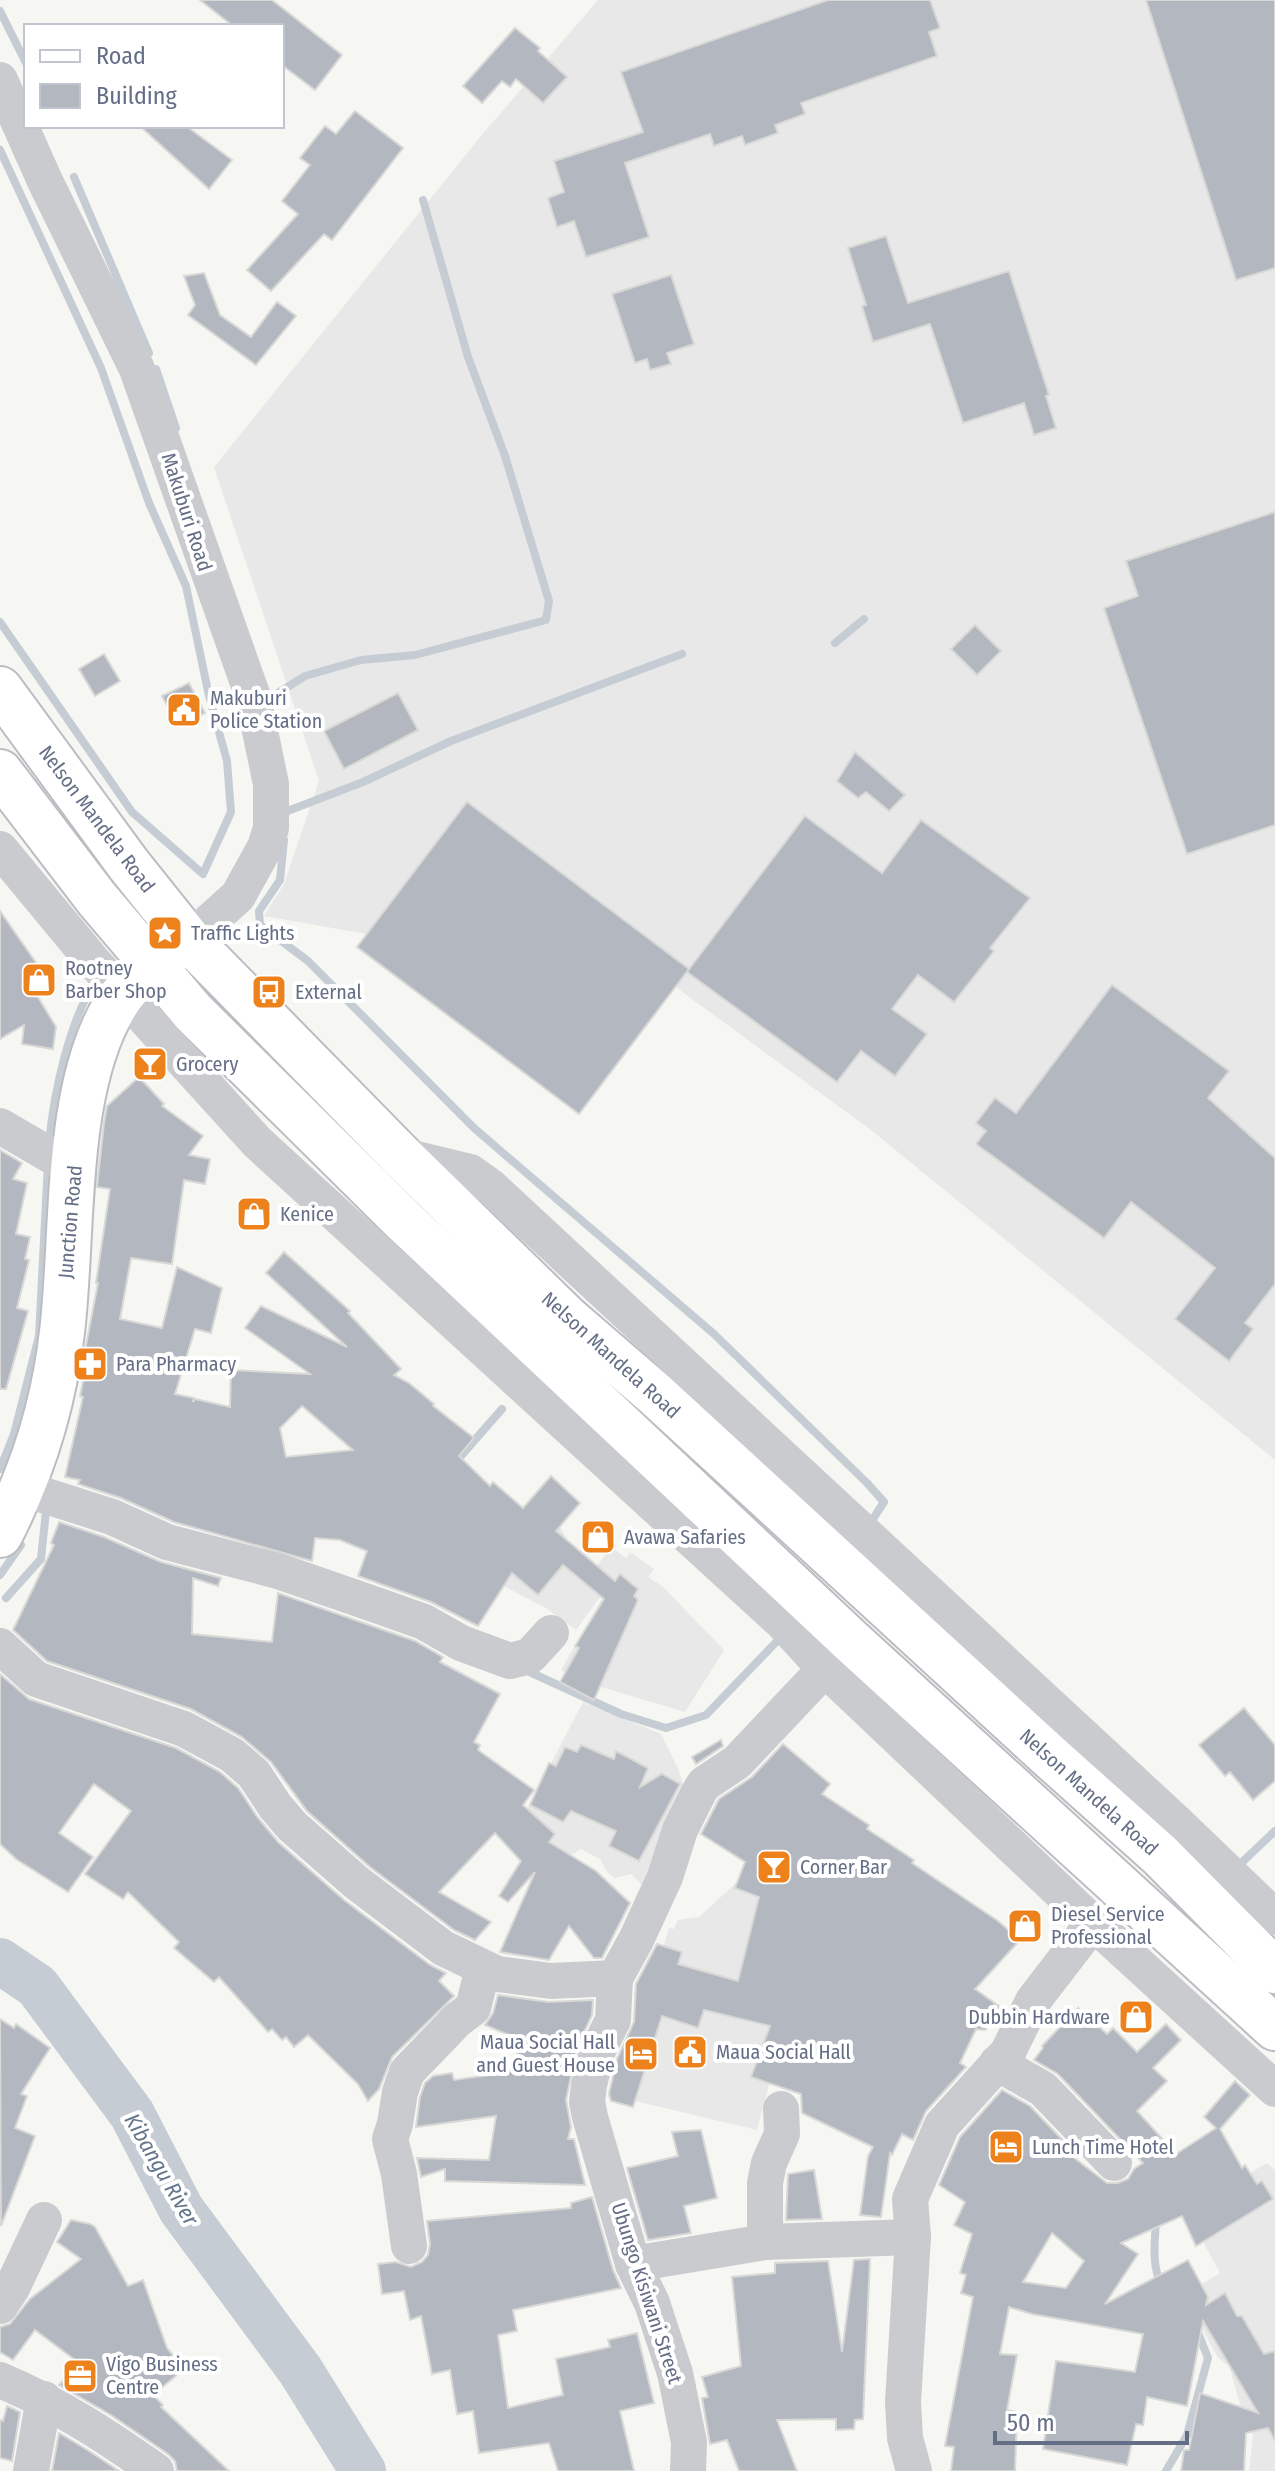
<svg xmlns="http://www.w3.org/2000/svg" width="1275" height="2471" font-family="'Fira Sans Condensed',sans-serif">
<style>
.built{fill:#e7e8e7}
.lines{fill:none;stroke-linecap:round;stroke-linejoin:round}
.stream{stroke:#c6ccd3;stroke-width:8}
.river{stroke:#c6ccd3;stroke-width:46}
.building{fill:#b3b7bf;stroke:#d8d8d6;stroke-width:2;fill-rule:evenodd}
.major-casing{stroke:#bbbdc2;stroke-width:48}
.minor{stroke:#c9cbcf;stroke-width:36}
.major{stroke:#fff;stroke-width:44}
.labels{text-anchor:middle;stroke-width:8;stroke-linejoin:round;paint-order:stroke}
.street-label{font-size:20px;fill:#646e86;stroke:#fff}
.poi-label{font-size:20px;fill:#646e86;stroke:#fff;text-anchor:start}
.water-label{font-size:22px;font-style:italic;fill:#64768a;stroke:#fff}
</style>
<rect width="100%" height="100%" fill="#f6f7f3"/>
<g class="built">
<path d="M598 0H1275V1460L871 1130 677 988 264 916 284 884 319 781 214 467 481 136Z"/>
<path d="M554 1517 570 1544 597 1566 611 1547 626 1558 630 1552 654 1569 648 1577 662 1586 724 1650 685 1712 578 1680 561 1670 614 1578 576 1630 546 1608 502 1585Z"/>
<path d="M583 1702 661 1734 678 1769 690 1804 646 1889 631 1874 615 1878 607 1872 600 1859 581 1849 552 1866 519 1825Z"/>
<path d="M752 1882 771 1884 790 2005 757 2130 635 2101 643 2012 669 1928 674 1929 678 1920 699 1917 736 1883Z"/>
<path d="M1267 2163 1275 2170V2471H1249L1253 2435 1246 2425 1229 2366 1218 2358 1196 2318 1190 2291 1220 2273 1186 2210Z"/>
</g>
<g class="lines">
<g class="stream">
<path d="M0 11 26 63"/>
<path d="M0 150 101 368 149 503 186 586 209 696 227 761 231 812 203 874 132 812 0 622"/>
<path d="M74 177 149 353"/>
<path d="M156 369 176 428"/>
<path d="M835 643 864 619"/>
<path d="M267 700 305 676 361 660 415 655 546 620 549 601 505 456 468 357 423 200"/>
<path d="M285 819V812L363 782 451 741 682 654"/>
<path d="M284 840 280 880 259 911 260 925 308 961 474 1128 714 1334 867 1483 884 1502 869 1525"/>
<path d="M49 1143C54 1092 69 1020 98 977"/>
<path d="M453 1465 502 1409"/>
<path d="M0 1469 14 1434 39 1336 48 1164"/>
<path d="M0 1575 21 1545"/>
<path d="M6 1598 41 1559 46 1511 50 1506"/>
<path d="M523 1669 621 1714 666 1728 706 1715 782 1636"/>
<path d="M1235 1869 1275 1831"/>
<path d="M1156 2220C1155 2241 1151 2267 1162 2285"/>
<path d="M1166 2471 1187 2435 1208 2358 1197 2330"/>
</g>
<path class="river" d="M0 1961 37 1986 132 2114 181 2209 300 2370 363 2471"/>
</g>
<g class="building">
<path d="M200 0H272L342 55 315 90 282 65V26H233Z"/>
<path d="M828 0H930L940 28 929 32 937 56 801 103 805 114 775 125 778 133 745 145 742 136 714 146 710 134 625 163 649 237 586 257 574 221 557 227 548 198 564 192 554 161 643 132 621 72Z"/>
<path d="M1146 0H1275V268L1236 280Z"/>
<path d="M515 28 540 48 538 51 567 77 543 103 516 79 510 87 502 81 482 103 463 86Z"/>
<path d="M355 111 403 148 332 240 324 234 271 291 247 270 298 214 282 201 310 165 300 158 325 126 336 134Z"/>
<path d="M140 126H186L232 160 209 189Z"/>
<path d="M886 236 908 303 1009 271 1049 395 1046 396 1056 428 1034 435 1024 403 963 423 930 324 873 342 862 306 866 305 848 248Z"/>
<path d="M204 273 220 315 251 337 277 302 296 316 256 365 188 315 195 305 184 276Z"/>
<path d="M671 275 694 344 667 353 671 364 650 370 647 359 635 363 612 294Z"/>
<path d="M1275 512V825L1187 854 1104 608 1138 596 1126 561Z"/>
<path d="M975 625 1001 651 977 675 951 649Z"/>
<path d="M104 654 120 681 95 696 79 669Z"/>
<path d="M189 683 205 713 178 726 162 696Z"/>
<path d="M398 693 418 730 344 769 324 731Z"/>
<path d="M855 752 905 795 889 811 866 792 858 798 837 781Z"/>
<path d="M467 802 689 969 579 1114 357 947Z"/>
<path d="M805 816 882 873 921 820 1030 898 990 948 994 951 954 1002 918 975 892 1009 927 1034 895 1076 861 1051 837 1082 687 972Z"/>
<path d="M0 911 46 977 32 987 56 1027 53 1049 22 1044 24 1025 0 1039Z"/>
<path d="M1112 985 1229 1071 1208 1098 1275 1158V1284L1245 1323 1253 1329 1229 1361 1175 1319 1215 1268 1131 1202 1104 1238 976 1144 986 1131 976 1123 995 1098 1016 1113Z"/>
<path d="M139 1077 164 1104 162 1106 203 1136 189 1155 210 1159 205 1184 184 1180 172 1264 131 1258 120 1319 162 1328 177 1267 222 1288 211 1333 195 1329 175 1394 194 1398 193 1402 195 1399 230 1407 231 1370 310 1374 245 1328 261 1306 347 1347 266 1273 284 1252 350 1311 348 1313 401 1369 394 1375 409 1383 434 1404 433 1406 474 1438 459 1456 490 1486 493 1482 523 1508 551 1476 580 1503 556 1531 615 1581 620 1574 638 1589 634 1596 638 1600 594 1700 560 1682 579 1648 575 1646 604 1599 563 1565 538 1595 512 1573 478 1626 431 1602 358 1576 367 1551 340 1540 315 1538 312 1561 174 1522 121 1498 78 1484 80 1480 65 1477 83 1397 80 1396 86 1367 82 1366 98 1283H96L110 1189 97 1187 104 1123 107 1106ZM302 1406 353 1450 286 1457 280 1428Z"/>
<path d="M0 1150 22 1163 13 1179 27 1183 16 1234 30 1237 25 1259 29 1260 17 1308 28 1311 6 1389H0Z"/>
<path d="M59 1522 104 1537 161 1562 221 1578 218 1586 193 1578 192 1634 272 1642 278 1593 415 1641 443 1657 440 1662 500 1694 474 1742 480 1745 478 1750 534 1790 523 1805 555 1834 549 1842 596 1871 630 1903 602 1958H594L569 1926 549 1960 500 1952 535 1872 508 1902 499 1896 521 1861 495 1833 439 1892 491 1922 475 1940 454 1930 370 1867 307 1811 271 1762 242 1737 191 1709 47 1661 13 1630 54 1545 51 1543Z"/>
<path d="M0 1674 29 1699 176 1748 220 1772 238 1788 258 1818 278 1842 344 1900 430 1965 446 1973 439 1981 454 1996 392 2057 379 2089 368 2101 358 2084 308 2035 294 2047 286 2037 282 2040 272 2029 268 2032 219 1977 214 1982 174 1948 179 1942 128 1892 123 1899 85 1874 131 1811 94 1784 59 1833 93 1857 68 1892 16 1859 0 1844Z"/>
<path d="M1244 1708 1275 1745V1781L1253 1800 1230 1772 1225 1776 1199 1745Z"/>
<path d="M721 1740 723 1746 696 1764 692 1757Z"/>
<path d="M783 1744 830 1784 822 1794 869 1825 867 1829 914 1860 912 1863 998 1921 1020 1940 975 1989 1003 2009 985 2030 976 2029 960 2063 966 2067 926 2111 913 2140 902 2134 892 2155 890 2153 881 2217 860 2215 868 2156 873 2147 802 2113 801 2094 751 2077 770 2026 704 2010 698 2028 662 2016 633 2107 611 2101 609 2094 617 2059 634 2022 636 1984 657 1944 682 1952 678 1964 738 1981 759 1897 735 1888 745 1862 701 1834 719 1799 752 1777Z"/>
<path d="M581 1745 614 1759 616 1751 648 1768 640 1787 662 1774 680 1784 639 1861 609 1846 616 1831 571 1811 563 1822 530 1805 549 1763 556 1766 565 1747 577 1752Z"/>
<path d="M498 1995 549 2002 593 2000 592 2015 577 2047 566 2100 571 2127 568 2139H574L585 2185 445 2181V2169L421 2177 417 2158 489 2160 496 2116 416 2127 420 2097 425 2083 433 2076 452 2073 454 2080 498 2074V2071H512L521 2040 485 2025 493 2013Z"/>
<path d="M1078 2008 1107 2034 1113 2028 1137 2052 1166 2024 1181 2040 1153 2068 1167 2081 1137 2111 1176 2154 1216 2128 1204 2117 1235 2081 1250 2095 1220 2129 1242 2168 1245 2165 1257 2184 1262 2181 1273 2199 1196 2246 1182 2216 1121 2243 1138 2254 1105 2304 1188 2260 1208 2297 1206 2305 1225 2293 1237 2316H1242L1264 2354 1275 2351V2441L1268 2428 1246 2433 1244 2471H1181L1184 2450H1189L1200 2393 1258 2413 1203 2321 1187 2406 1147 2397 1143 2425 1136 2424 1127 2465 1043 2449 1056 2361 1135 2372 1143 2334 1032 2314 1009 2307 1000 2354 1017 2355 1007 2410 1017 2412 1015 2471H951L954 2447 945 2446 973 2297 961 2293 966 2275 960 2273 972 2234 954 2225 965 2202 939 2185 960 2137 1002 2090 1030 2106 1077 2155 1073 2157 1107 2183H1118L1128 2179 1134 2169 1143 2163 1058 2074 1034 2060 1043 2048 1042 2046ZM1052 2233 1084 2261 1066 2288 1023 2282Z"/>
<path d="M0 2019 14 2028 16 2024 50 2048 21 2094 27 2096 15 2128 35 2136 1 2226Z"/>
<path d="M701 2130 717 2198 684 2206 691 2233 648 2240 627 2168 678 2156 672 2132Z"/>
<path d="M814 2170 822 2219 786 2220 788 2174Z"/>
<path d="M592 2197 613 2270 621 2288 513 2310 517 2331 498 2335 508 2408 563 2395 556 2359 610 2347 608 2340 637 2333 654 2403 620 2411 634 2471H558L549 2443 479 2453 473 2411 457 2414 450 2370 432 2374 421 2316 410 2320 404 2291 382 2294 378 2264 396 2262 411 2267 422 2262 428 2255 430 2244 427 2221 571 2208V2203Z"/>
<path d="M71 2220 90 2224 95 2227 128 2286 143 2280 167 2348 184 2369 153 2395 163 2405 161 2407 229 2471H177L175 2461 168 2454 111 2415 59 2385 79 2363 35 2330 13 2360 0 2352V2327L10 2324 30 2299 81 2259 57 2242Z"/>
<path d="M870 2259 863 2419 855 2420 854 2429 836 2430V2419L777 2420 797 2471H739L727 2440 710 2444 702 2398 708 2397 702 2377 741 2366 732 2277 775 2273V2263L828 2261 842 2352 854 2260Z"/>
<path d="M7 2406 20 2412 12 2461 0 2458V2420L3 2421Z"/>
<path d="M59 2433 89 2451 119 2471H52Z"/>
</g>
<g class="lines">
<defs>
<g id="major">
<path d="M0 689 129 865 189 940 400 1155 568 1319 655 1394 1047 1754 1160 1855 1275 1971"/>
<path d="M0 772 97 899 193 1012 405 1222 851 1641 1275 2028"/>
<path d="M0 1535C33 1471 54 1403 62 1332 74 1233 63 1090 116 1004 131 980 154 961 178 947"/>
</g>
</defs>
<use href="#major" class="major-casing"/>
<g class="minor">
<path d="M0 80 45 181 137 369 253 697 271 784V828L265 847 238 896 189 940"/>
<path d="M0 849 91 959 257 1142 783 1623 826 1670 1093 1923 1275 2089"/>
<path d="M0 1126 74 1169"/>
<path d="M400 1155 470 1172 491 1187 1176 1822 1275 1917"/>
<path d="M21 1488 112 1517 167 1542 278 1571 382 1607 424 1622 461 1643 510 1661 530 1656 551 1633"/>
<path d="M0 1646 36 1679 184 1729 232 1755 254 1774 275 1806 292 1826 357 1883 443 1948 497 1974 551 1981 615 1978"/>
<path d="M997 2063 1043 2089 1114 2163"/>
<path d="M765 2242V2183L769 2163 782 2134 781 2109"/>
<path d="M409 2246 399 2174 390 2139 395 2124 400 2092 407 2072 457 2020 473 2008 480 1980 486 1975 497 1974"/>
<path d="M633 2264 765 2242 913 2237"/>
<path d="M0 2306 12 2288 44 2220"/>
<path d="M0 2380C59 2405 105 2435 156 2471"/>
<path d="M31 2471 44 2399"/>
<path d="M688 2471 689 2442 675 2373 652 2303 633 2264 590 2117 587 2102 589 2085 597 2052 613 2020 615 1978 636 1940 665 1877 680 1830 699 1792 704 1784 737 1762 840 1653"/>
<path d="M914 2471 905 2438 903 2402 913 2237 910 2199 942 2125 1008 2052 1033 2001 1093 1923"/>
</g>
<use href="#major" class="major"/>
</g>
<defs>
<symbol id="civic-square" viewBox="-11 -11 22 22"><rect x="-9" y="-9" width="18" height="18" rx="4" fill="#ed821d" stroke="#fff"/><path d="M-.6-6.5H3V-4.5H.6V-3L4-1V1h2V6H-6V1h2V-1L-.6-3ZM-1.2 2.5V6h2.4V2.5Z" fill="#fff"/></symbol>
<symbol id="sight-square" viewBox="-11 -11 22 22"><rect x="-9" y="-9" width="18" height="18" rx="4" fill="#ed821d" stroke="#fff"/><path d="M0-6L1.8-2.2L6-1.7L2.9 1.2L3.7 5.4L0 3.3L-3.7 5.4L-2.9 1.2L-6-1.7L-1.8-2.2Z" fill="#fff"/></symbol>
<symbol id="shop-square" viewBox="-11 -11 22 22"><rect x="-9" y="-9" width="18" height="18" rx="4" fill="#ed821d" stroke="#fff"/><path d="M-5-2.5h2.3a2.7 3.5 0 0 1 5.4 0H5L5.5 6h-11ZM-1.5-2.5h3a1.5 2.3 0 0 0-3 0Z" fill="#fff"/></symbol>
<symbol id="bus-square" viewBox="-11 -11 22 22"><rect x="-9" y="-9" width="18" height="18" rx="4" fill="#ed821d" stroke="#fff"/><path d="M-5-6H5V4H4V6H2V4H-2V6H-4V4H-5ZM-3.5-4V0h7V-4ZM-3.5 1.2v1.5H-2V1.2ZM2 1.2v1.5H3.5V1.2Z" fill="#fff"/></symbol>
<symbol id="bar-square" viewBox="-11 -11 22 22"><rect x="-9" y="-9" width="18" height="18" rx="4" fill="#ed821d" stroke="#fff"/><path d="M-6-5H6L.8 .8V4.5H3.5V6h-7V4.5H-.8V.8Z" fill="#fff"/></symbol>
<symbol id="pharmacy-square" viewBox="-11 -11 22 22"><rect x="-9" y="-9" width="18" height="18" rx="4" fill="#ed821d" stroke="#fff"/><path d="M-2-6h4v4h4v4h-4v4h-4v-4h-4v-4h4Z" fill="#fff"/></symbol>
<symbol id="hotel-square" viewBox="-11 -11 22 22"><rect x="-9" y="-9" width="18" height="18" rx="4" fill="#ed821d" stroke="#fff"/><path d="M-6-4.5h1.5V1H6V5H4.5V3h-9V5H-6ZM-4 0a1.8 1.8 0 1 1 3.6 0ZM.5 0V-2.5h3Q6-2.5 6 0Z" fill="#fff"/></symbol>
<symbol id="office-square" viewBox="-11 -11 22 22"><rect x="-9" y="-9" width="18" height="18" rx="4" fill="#ed821d" stroke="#fff"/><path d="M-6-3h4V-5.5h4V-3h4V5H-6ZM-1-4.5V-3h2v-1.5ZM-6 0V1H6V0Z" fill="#fff"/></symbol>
</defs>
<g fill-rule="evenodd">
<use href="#civic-square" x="164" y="690" width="40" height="40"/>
<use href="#sight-square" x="145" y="913" width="40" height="40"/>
<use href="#shop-square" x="19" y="960" width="40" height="40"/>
<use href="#bus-square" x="249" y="972" width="40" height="40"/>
<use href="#bar-square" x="130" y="1044" width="40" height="40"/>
<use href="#shop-square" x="234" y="1194" width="40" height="40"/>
<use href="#pharmacy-square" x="70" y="1344" width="40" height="40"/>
<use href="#shop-square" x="578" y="1517" width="40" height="40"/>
<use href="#bar-square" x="754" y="1847" width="40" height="40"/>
<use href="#shop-square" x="1005" y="1906" width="40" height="40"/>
<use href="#shop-square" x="1116" y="1997" width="40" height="40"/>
<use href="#civic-square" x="670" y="2032" width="40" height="40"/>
<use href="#hotel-square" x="621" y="2034" width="40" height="40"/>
<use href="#hotel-square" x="986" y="2127" width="40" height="40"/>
<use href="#office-square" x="60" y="2356" width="40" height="40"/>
</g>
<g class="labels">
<g class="street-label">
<text transform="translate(187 512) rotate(72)" y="7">Makuburi Road</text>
<text transform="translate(97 819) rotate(53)" y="7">Nelson Mandela Road</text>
<text transform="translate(70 1222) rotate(-85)" y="7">Junction Road</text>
<text transform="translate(611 1355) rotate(42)" y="7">Nelson Mandela Road</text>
<text transform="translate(1089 1792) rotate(42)" y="7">Nelson Mandela Road</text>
<text transform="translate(647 2293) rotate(72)" y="7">Ubungo Kisiwani Street</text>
</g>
<g class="poi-label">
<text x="210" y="705">Makuburi<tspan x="210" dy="23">Police Station</tspan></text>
<text x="191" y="940">Traffic Lights</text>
<text x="65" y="975">Rootney<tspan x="65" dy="23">Barber Shop</tspan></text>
<text x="295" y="999">External</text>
<text x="176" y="1071">Grocery</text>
<text x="280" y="1221">Kenice</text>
<text x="116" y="1371">Para Pharmacy</text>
<text x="624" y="1544">Avawa Safaries</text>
<text x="800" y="1874">Corner Bar</text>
<text x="1051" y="1921">Diesel Service<tspan x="1051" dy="23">Professional</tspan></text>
<text x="1110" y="2024" text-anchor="end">Dubbin Hardware</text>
<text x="615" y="2049" text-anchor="end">Maua Social Hall<tspan x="615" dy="23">and Guest House</tspan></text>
<text x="716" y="2059">Maua Social Hall</text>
<text x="1032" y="2154">Lunch Time Hotel</text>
<text x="106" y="2371">Vigo Business<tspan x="106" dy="23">Centre</tspan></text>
</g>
<g class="water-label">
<text transform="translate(162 2169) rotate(60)" y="8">Kibangu River</text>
</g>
</g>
<rect x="24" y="24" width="260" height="104" fill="#ffffff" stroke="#c1c5cf" stroke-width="2"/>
<rect x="40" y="50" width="40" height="12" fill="#ffffff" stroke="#c1c5cf" stroke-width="2"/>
<text x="96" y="64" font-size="24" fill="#646e86">Road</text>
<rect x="40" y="84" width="40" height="24" fill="#b3b7bf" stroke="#c1c5cf" stroke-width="2"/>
<text x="96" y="104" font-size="24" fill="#646e86">Building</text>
<path d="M995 2431v12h192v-12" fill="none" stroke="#646e86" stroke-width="4"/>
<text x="1007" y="2431" font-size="24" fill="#646e86" stroke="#ffffff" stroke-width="6" paint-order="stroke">50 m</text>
</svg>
